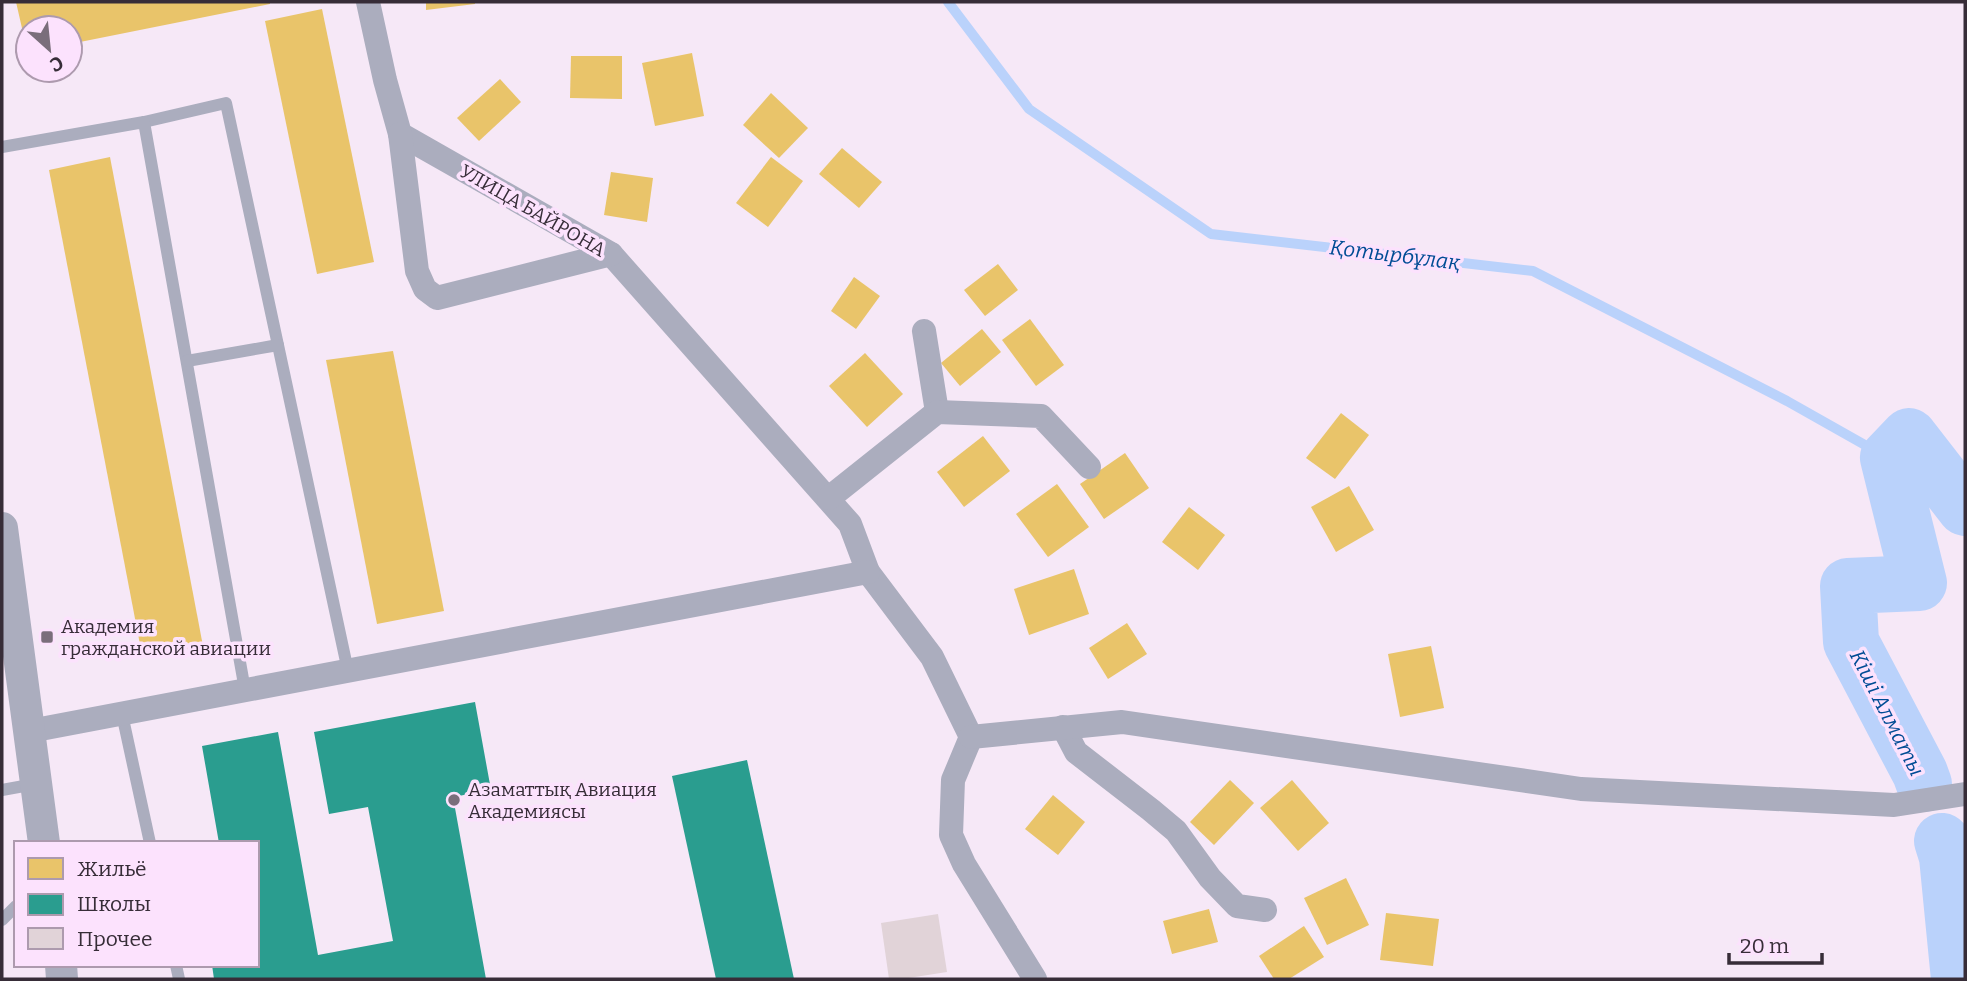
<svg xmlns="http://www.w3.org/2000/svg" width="1967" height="981" font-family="Bitter,serif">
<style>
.homes{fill:#e9c46a}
.schools{fill:#2a9d8f}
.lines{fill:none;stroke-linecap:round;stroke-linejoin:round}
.stream{stroke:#bad2fb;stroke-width:10}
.river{stroke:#bad2fb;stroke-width:56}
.building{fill:#e1d3d8}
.service{stroke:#abadbe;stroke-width:12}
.minor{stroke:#abadbe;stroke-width:24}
.tertiary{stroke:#abadbe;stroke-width:32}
.poi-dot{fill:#7a6e7b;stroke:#fce2fd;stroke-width:2.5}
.labels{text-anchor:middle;stroke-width:7;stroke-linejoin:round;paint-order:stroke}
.street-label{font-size:19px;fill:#372d38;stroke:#fce2fd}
.poi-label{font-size:19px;fill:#372d38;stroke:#fce2fd;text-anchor:start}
.water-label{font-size:21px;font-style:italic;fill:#004c95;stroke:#fce2fd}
</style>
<rect width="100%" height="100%" fill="#f6e8f7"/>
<g class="homes">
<path d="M16 2H270V4L70 44V28H28L27 50Z"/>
<path d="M426 2H475V4L426 10Z"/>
<path d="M322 9 374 262 317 274 265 21Z"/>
<path d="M692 53 704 116 655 126 642 63Z"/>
<path d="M571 56H622V99L570 98Z"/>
<path d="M500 79 521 102 479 141 457 118Z"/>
<path d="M771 93 808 128 779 158 743 125Z"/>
<path d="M842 148 882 182 859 208 819 174Z"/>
<path d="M110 157 203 646 142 655 49 170Z"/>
<path d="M771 157 803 181 768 227 736 203Z"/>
<path d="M611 172 653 178 647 222 604 215Z"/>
<path d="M998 264 1018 290 985 316 964 290Z"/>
<path d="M854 277 880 296 856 329 831 311Z"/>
<path d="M1030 319 1064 365 1036 386 1002 340Z"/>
<path d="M982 329 1001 352 960 386 941 363Z"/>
<path d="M393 351 444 611 377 624 326 360Z"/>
<path d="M865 353 903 394 867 427 829 386Z"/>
<path d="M1341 413 1369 435 1335 479 1306 458Z"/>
<path d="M983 436 1010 471 964 507 937 472Z"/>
<path d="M1125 453 1149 488 1104 519 1080 484Z"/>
<path d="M1057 484 1089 527 1048 557 1016 514Z"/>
<path d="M1349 486 1374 530 1336 552 1311 507Z"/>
<path d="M1189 507 1225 535 1198 570 1162 542Z"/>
<path d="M1074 569 1089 614 1029 635 1014 589Z"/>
<path d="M1127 623 1147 654 1108 679 1089 648Z"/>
<path d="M1431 646 1444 708 1400 717 1388 654Z"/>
<path d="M1230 780 1254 803 1214 845 1190 822Z"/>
<path d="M1292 780 1329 823 1298 851 1260 808Z"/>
<path d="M1053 795 1085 822 1058 855 1025 829Z"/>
<path d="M1346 878 1369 925 1327 945 1304 898Z"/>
<path d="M1209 909 1218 942 1172 954 1163 921Z"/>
<path d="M1386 913 1439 919 1433 966 1380 960Z"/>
<path d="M1304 926 1324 957 1289 979H1274L1259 956Z"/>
</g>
<g class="schools">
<path d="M475 702 491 790 453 797 486 979H214L212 965H257V843H219L202 746 278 732 318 955 393 941 368 807 329 814 314 732Z"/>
<path d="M747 760 794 979H716L672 776Z"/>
</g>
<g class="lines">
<path class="stream" d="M948 2 1029 109 1211 234 1533 271 1787 401 1888 458"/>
<g class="river">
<path d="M1924 784 1920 773 1851 642 1848 586 1919 583 1888 458 1909 436 1965 508"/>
<path d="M1942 841 1947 857 1959 979"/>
</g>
</g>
<path class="building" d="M938 914 947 972 902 979H889L881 923Z"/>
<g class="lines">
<g class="service">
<path d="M144 122 226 103 348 671"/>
<path d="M2 147 144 122 245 690"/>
<path d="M187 361 278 345"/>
<path d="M122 714 150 843"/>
<path d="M2 790 35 784"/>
<path d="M2 920 16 906"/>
<path d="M176 965 179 979"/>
</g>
<g class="minor">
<path d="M368 2 385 80 400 134 611 254 850 524 868 572 932 657 971 737 953 780 951 835 964 864 1035 979"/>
<path d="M400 134 417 271 425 289 437 298 611 254"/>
<path d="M924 331 937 412"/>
<path d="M829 498 937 412 1041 416 1089 467"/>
<path d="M1063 727 1076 752 1151 810 1176 831 1210 878 1237 906 1265 910"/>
<path d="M30 731 868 572"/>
<path d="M971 737 1122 722 1581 789 1894 805 1965 794"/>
</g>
<g class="tertiary">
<path d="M2 528 44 843"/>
<path d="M61 965 62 979"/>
</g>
</g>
<g class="poi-dot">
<rect x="40" y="630" width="14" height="14" rx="3.5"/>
<circle cx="454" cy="800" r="7"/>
</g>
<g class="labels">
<g class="street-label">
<text transform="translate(533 210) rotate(30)" y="7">УЛИЦА БАЙРОНА</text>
</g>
<g class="poi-label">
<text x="61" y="633">Академия<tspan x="61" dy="22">гражданской авиации</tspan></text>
<text x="468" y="796">Азаматтық Авиация<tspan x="468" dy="22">Академиясы</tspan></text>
</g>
<g class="water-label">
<text transform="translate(1395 255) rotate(7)" y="7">Қотырбұлақ</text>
<text transform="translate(1887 713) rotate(63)" y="7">Кіші Алматы</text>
</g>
</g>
<rect width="1967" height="981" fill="none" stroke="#372d38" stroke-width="7"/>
<rect x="14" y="841" width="245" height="126" fill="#fce2fd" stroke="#ad9aae" stroke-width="2"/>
<rect x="28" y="858" width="35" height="21" fill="#e9c46a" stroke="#ad9aae" stroke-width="2"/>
<text x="77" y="876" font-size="21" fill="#372d38">Жильё</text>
<rect x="28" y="894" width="35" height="21" fill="#2a9d8f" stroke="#ad9aae" stroke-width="2"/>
<text x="77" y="911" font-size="21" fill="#372d38">Школы</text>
<rect x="28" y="928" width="35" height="21" fill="#e1d3d8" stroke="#ad9aae" stroke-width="2"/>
<text x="77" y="946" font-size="21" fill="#372d38">Прочее</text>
<g transform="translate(49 49) rotate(153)"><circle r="33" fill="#fce2fd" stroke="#ad9aae" stroke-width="2"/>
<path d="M0-5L12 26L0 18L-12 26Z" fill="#7a6e7b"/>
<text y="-10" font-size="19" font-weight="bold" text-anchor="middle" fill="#372d38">С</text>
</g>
<path d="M1729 953v10h93v-10" fill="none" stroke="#372d38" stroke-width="3.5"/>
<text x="1740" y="953" font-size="21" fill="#372d38" stroke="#fce2fd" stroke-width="5" paint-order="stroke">20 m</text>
</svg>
